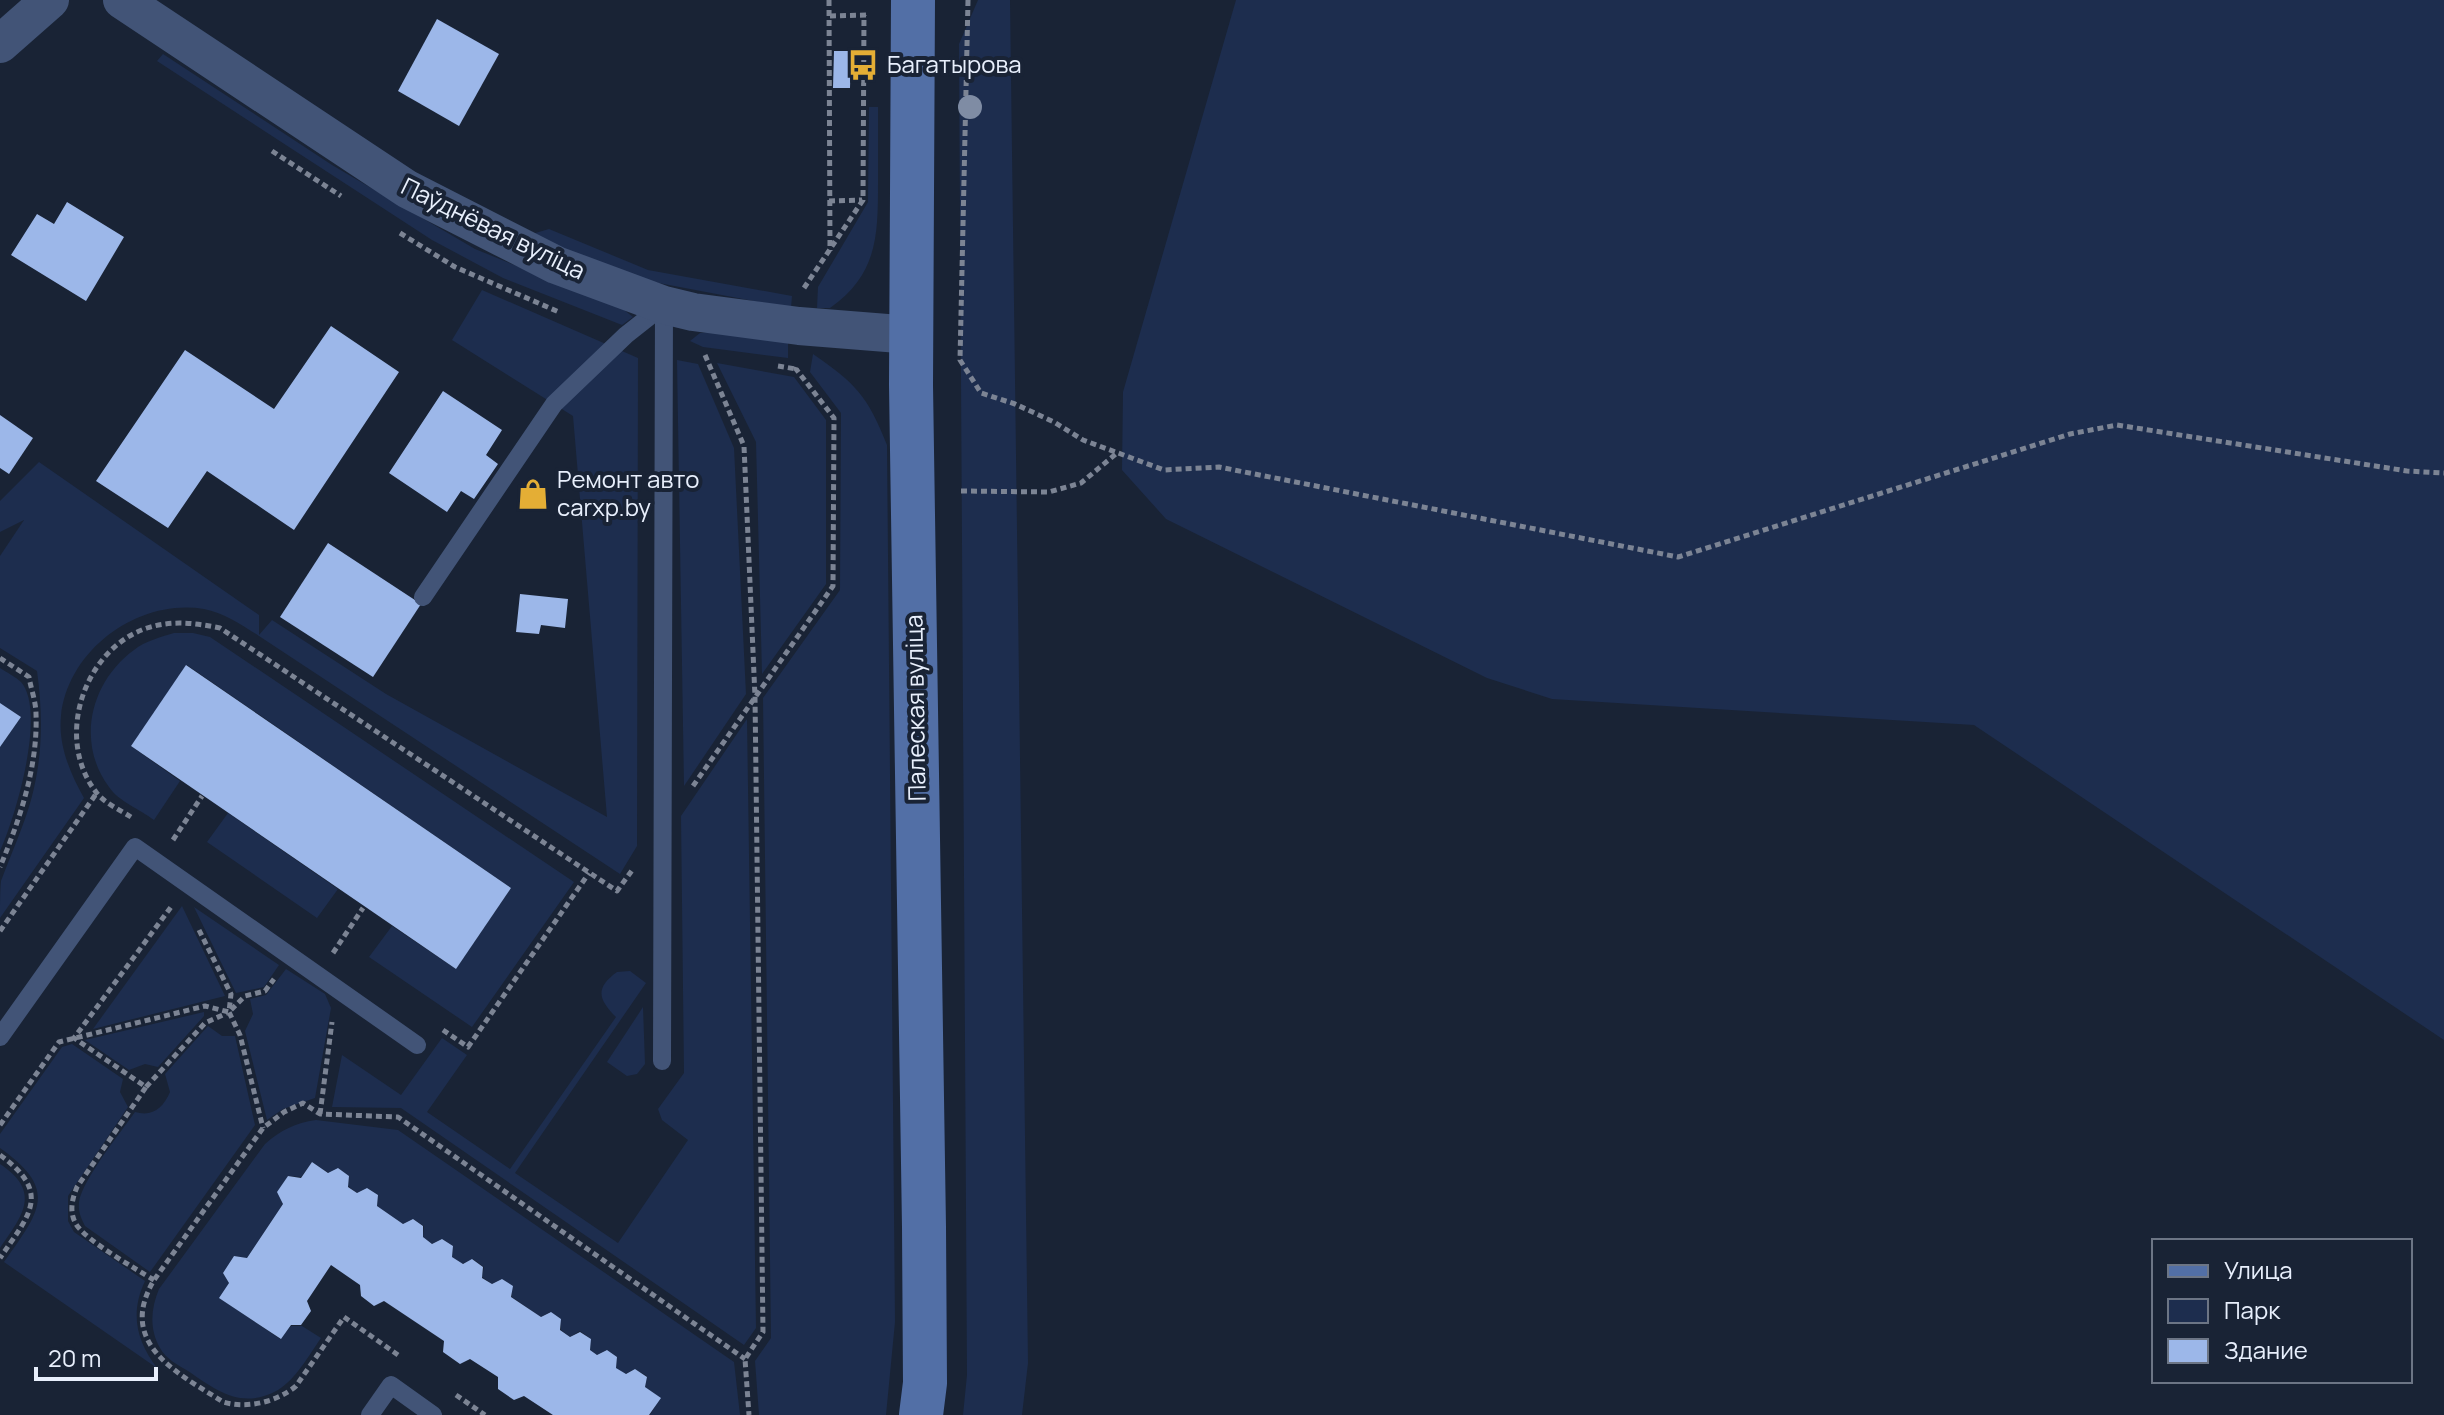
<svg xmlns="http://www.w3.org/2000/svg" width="2444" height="1415" font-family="Manrope,sans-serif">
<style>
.green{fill:#1d2d4e}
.building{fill:#9cb7e9}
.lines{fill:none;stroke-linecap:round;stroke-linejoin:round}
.path{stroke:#7c8494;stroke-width:5;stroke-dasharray:6 4;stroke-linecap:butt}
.lane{stroke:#425477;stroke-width:18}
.street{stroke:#425477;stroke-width:38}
.secondary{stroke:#526fa6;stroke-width:44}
.tree{fill:#7f8ca4}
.labels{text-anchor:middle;stroke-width:8;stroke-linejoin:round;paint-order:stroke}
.poi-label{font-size:24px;fill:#e8effc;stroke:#192335;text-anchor:start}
.street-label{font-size:24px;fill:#e8effc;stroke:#192335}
</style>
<rect width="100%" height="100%" fill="#192335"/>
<g class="green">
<path d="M978 0H1010L1028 1363 1022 1415H963L967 1375 959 44Z"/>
<path d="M1236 0H2444V1040L1974 725 1552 699 1487 678 1166 519 1122 470 1123 392Z"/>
<path d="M163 54 332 165 475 249 623 309 633 317 622 325 503 278 432 240 157 61Z"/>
<path d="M869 107H878C878 132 878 157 878 182 878 235 878 274 830 308H817L818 287 868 202Z"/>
<path d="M549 229 648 270 792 296 791 308 648 281 608 268 532 234Z"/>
<path d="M482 290 638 358 637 846 620 874 259 636C242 625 224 613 204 609 139 598 68 649 61 716 58 745 70 773 84 798L0 918C0 907 0 891 1 881 11 854 23 828 31 800 43 756 43 715 37 671L0 648V556L24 520 0 532V501L39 462 259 615V635L272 620 386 694 607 817 573 416 452 340Z"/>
<path d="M711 332 788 343V358L703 347 690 341 700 333Z"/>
<path d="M813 354C855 383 868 396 887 445L895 1322 886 1415H759L755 1361 771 1338 763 698 840 590 841 413 810 372Z"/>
<path d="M677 360 698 364 734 448 746 694 684 786Z"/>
<path d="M717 363 794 377 826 420V584L762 674 756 442Z"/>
<path d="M174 633H193L210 637 574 882 472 1027 369 957 392 926 456 969 511 888 187 665 131 746 180 781 154 820C141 810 118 801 109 787 76 743 90 682 134 650 145 641 161 637 174 633Z"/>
<path d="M0 668C6 672 16 677 21 682 47 712 15 818 0 851V747L21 717 0 703Z"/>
<path d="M747 719 756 1328 744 1345 401 1108 332 1107 342 1055 401 1095 442 1038 467 1055 427 1112 510 1169 616 1017C598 999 595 988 617 972L630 971 646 983 515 1173 618 1243 688 1140 662 1120 658 1109 684 1073 681 816Z"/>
<path d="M228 813 338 889 317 918 207 842Z"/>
<path d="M182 906 225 996 93 1029Z"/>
<path d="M194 907 279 965 264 987 236 993Z"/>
<path d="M286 969 325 994 331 1008 315 1098 283 1109 267 1120 245 1031 253 1014 250 999 266 995Z"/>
<path d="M643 1007 645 1064 637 1074 627 1076 607 1062Z"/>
<path d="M204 1012V1016L158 1067 145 1064 129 1070 85 1040Z"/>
<path d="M208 1026 222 1036H235L255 1125 150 1272 85 1226C81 1218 78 1212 79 1202 82 1180 121 1132 135 1112 153 1117 163 1108 170 1092L165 1074Z"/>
<path d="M72 1044 123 1079 120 1092 128 1107 68 1196V1221L74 1232 145 1281C130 1313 136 1340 157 1368L4 1262C40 1211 59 1190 0 1148V1134L62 1047Z"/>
<path d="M316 1120 398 1130 734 1362 740 1415H650L660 1398 645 1387 647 1376 635 1369 625 1374 616 1368 617 1357 607 1350 597 1355 590 1350 591 1339 580 1331 570 1337 561 1330V1319L550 1312 541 1317 512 1297V1286L502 1279 492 1284 482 1277 484 1267 473 1259 462 1264 452 1257 453 1246 442 1239 432 1244 423 1237 424 1226 413 1219 403 1224 377 1206 378 1195 367 1188 357 1193 348 1186 349 1176 338 1168 329 1173 312 1162 301 1177 288 1176 278 1192 283 1204 247 1258 234 1256 223 1273 229 1283 220 1298 280 1339 291 1326H302L321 1338C309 1355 296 1379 278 1390 242 1410 217 1391 188 1371 178 1365 166 1359 160 1348 149 1329 151 1308 159 1289L265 1144C281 1130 295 1123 316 1120Z"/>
<path d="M0 1164C42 1192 23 1215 0 1248Z"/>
</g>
<g class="building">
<path d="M437 19 499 54 459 126 398 91Z"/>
<path d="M834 51H851L850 88H833Z"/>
<path d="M67 202 124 237 86 301 11 255 37 214 54 224Z"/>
<path d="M331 326 399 372 294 530 207 471 168 528 96 481 185 350 274 409Z"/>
<path d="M443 391 502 430 486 455 498 464 474 499 461 491 447 512 389 473Z"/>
<path d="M0 415 33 438 9 474 0 468Z"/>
<path d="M328 543 421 604 373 677 280 617Z"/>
<path d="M520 594 568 599 565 628 541 625 539 634 516 632Z"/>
<path d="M186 665 511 888 456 969 131 746Z"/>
<path d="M0 703 21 717 0 747Z"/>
<path d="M312 1162 328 1173 338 1168 349 1176 348 1187 357 1193 367 1188 378 1195 377 1206 403 1224 413 1219 423 1226V1237L432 1244 442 1239 453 1246 452 1257 463 1264 472 1259 483 1267 482 1278 492 1284 502 1279 513 1286 511 1297 541 1317 551 1312 561 1319 560 1330 570 1337 580 1332 591 1339 590 1350 597 1355 607 1350 617 1357 616 1368 626 1374 635 1369 647 1377 645 1387 661 1398 649 1415H553L524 1396 514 1400 498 1389V1377L470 1359 460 1364 443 1352 444 1341 384 1301 374 1306 361 1296 360 1285 331 1265 307 1301 311 1311 301 1325H291L281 1339 219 1298 229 1283 223 1273 234 1256 247 1258 283 1204 277 1192 288 1176 301 1178Z"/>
</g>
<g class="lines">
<g class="path">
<path d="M829 0 830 251"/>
<path d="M968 0 960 360 981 393 1015 404 1054 422 1083 440 1164 470 1219 467 1678 557 2070 434 2117 425 2407 471 2444 473"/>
<path d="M830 16 867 15"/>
<path d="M272 151 341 196"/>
<path d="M829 201 862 200"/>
<path d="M400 233 455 267 559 312"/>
<path d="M804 288 863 200 864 15"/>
<path d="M705 355 744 446 755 697 763 1332 745 1359 749 1415"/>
<path d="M778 366 796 369"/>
<path d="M961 491 1049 492 1081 483 1117 453"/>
<path d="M0 658 29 677C31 689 36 702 36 714 38 766 20 819 0 867"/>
<path d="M693 786 833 586 834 418 796 369 797 366"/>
<path d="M131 817C120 810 103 802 96 792 54 738 84 649 147 628 172 620 195 623 220 628L617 891 633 869"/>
<path d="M173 840 202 796"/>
<path d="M199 930 231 994 229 1012 240 1035 263 1128"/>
<path d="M0 931 96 794"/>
<path d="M333 953 363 908"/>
<path d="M443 1030 468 1047 589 873"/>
<path d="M146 1087 205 1023 227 1013"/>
<path d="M320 1114 332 1022"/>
<path d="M0 1125 59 1042 205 1006 229 1012 245 996 265 991 274 979"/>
<path d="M0 1155C52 1193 30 1214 0 1258"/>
<path d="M154 1280C136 1269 85 1240 76 1224 69 1212 72 1199 77 1187L146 1087 74 1038 171 907"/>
<path d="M398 1355 344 1317 296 1386C277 1402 247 1409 223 1402 178 1373 116 1344 154 1280L263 1128 284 1112 303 1103 320 1114 398 1117 745 1359"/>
<path d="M456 1395 485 1415"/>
</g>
<g class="lane">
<path d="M423 597 554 404 626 335 664 305"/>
<path d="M0 1037 135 847 417 1045"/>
<path d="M662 1061 664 305"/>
<path d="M370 1415 391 1385 433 1415"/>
</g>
<g class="street">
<path d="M122 0 407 189 556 265 664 305 693 312 799 326 912 335"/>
<path d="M0 44 50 0"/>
</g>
<path class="secondary" d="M913 0 911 385 924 1227 925 1383 921 1415"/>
</g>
<circle class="tree" cx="970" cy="107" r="12"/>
<defs>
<symbol id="bus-bare" viewBox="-9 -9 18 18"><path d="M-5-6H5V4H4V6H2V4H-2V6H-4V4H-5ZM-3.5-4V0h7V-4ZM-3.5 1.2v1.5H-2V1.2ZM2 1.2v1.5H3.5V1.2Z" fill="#e4ae35" stroke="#192335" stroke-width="2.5" paint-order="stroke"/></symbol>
<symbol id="shop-bare" viewBox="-9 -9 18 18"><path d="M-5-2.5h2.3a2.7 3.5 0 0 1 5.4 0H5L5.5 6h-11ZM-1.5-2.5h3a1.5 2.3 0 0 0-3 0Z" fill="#e4ae35" stroke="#192335" stroke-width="2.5" paint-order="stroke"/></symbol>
</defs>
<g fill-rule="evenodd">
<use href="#bus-bare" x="841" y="43" width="44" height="44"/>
<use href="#shop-bare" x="511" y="472" width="44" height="44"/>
</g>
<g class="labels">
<g class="poi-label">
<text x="887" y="73">Багатырова</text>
<text x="557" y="488">Ремонт авто<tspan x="557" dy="28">carxp.by</tspan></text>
</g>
<g class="street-label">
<text transform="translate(493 229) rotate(26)" y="8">Паўднёвая вуліца</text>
<text transform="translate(916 708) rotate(-91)" y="8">Палеская вуліца</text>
</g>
</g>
<rect x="2152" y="1239" width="260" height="144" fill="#192335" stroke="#6c7585" stroke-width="2"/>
<rect x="2168" y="1265" width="40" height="12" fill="#526fa6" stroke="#6c7585" stroke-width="2"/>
<text x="2224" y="1279" font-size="24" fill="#e8effc">Улица</text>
<rect x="2168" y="1299" width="40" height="24" fill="#1d2d4e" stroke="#6c7585" stroke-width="2"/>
<text x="2224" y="1319" font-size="24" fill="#e8effc">Парк</text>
<rect x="2168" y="1339" width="40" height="24" fill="#9cb7e9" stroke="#6c7585" stroke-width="2"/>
<text x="2224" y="1359" font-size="24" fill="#e8effc">Здание</text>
<path d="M36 1367v12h120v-12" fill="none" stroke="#e8effc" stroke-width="4"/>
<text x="48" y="1367" font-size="24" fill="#e8effc" stroke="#192335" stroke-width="6" paint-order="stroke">20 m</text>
</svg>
